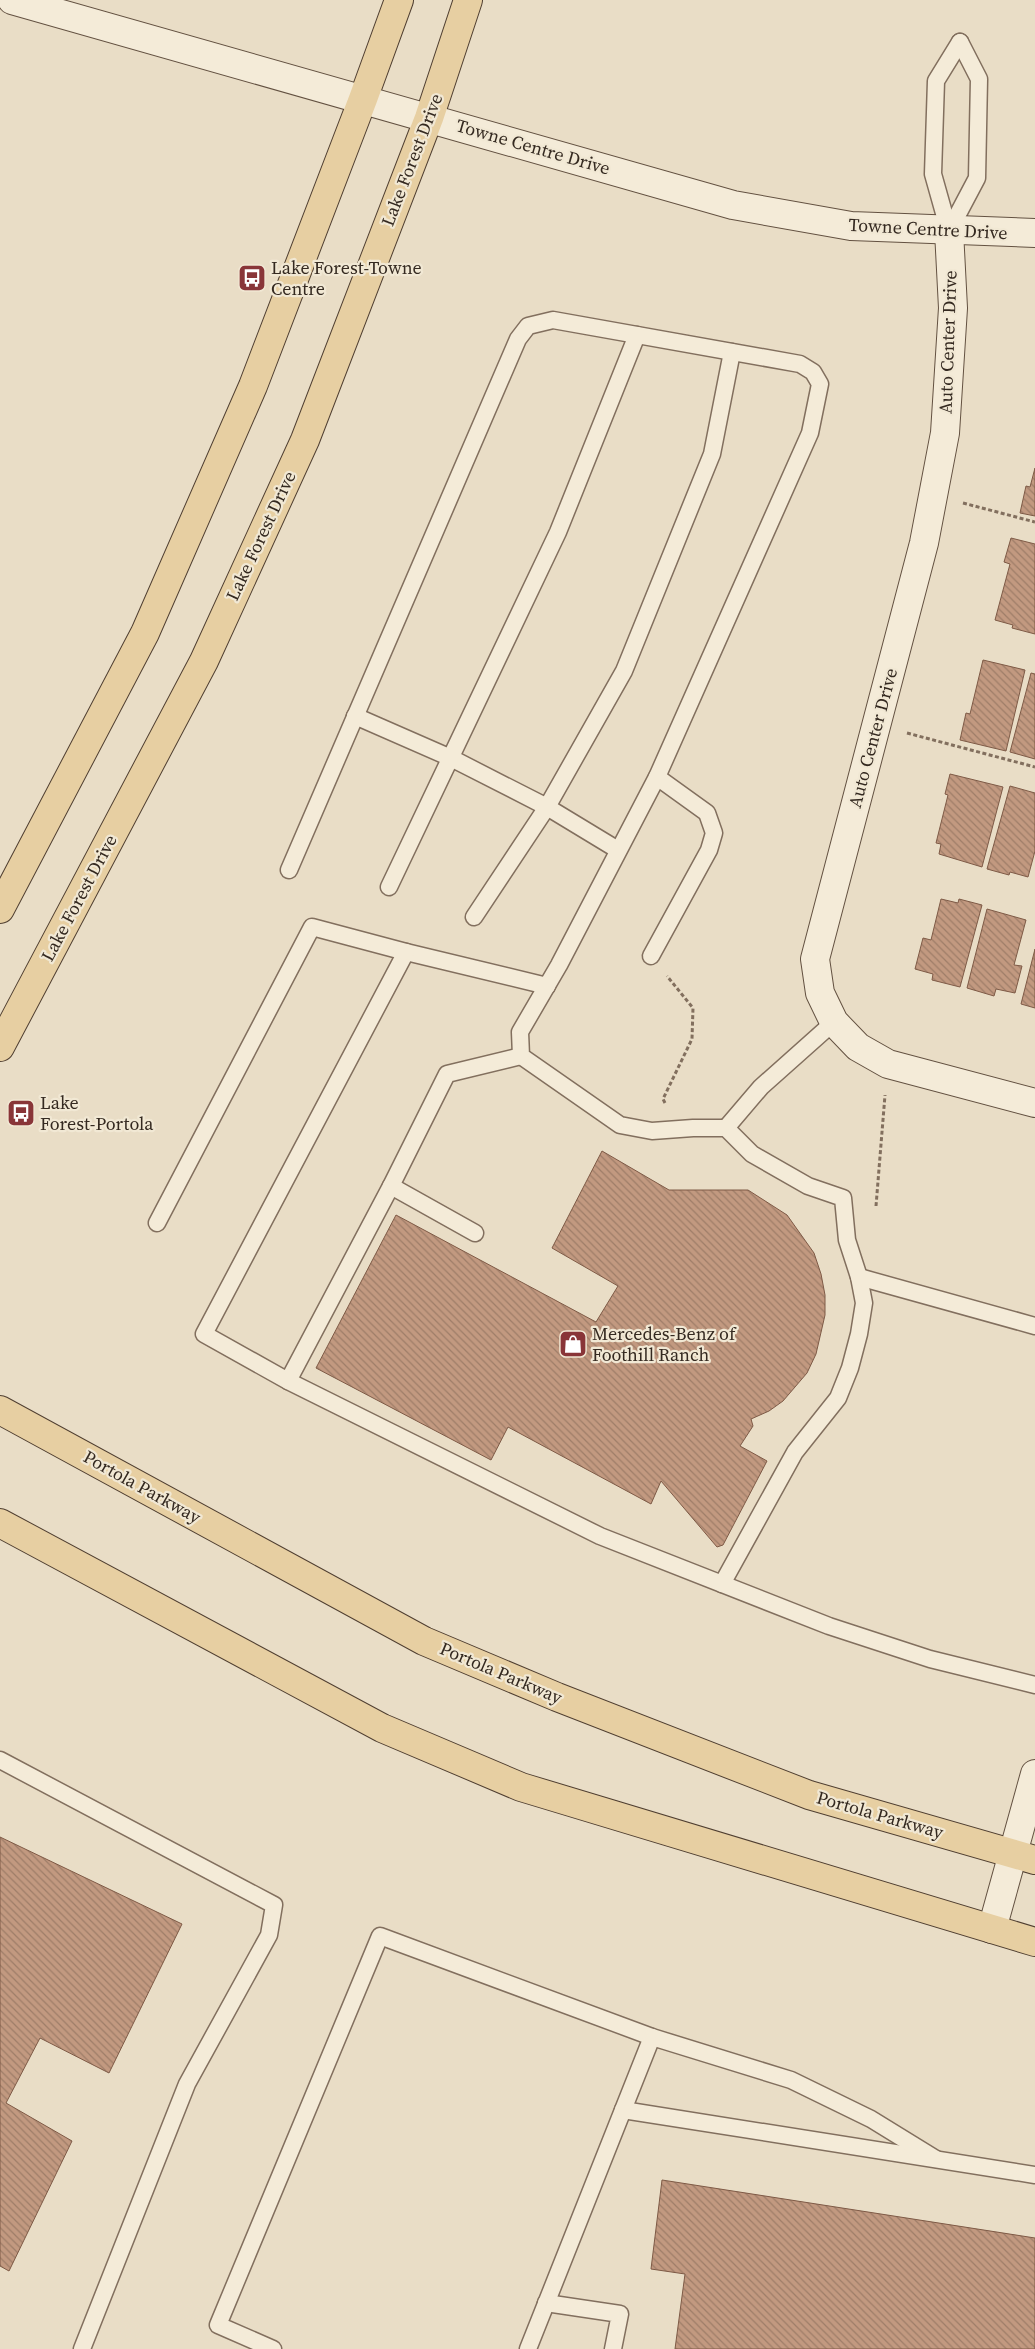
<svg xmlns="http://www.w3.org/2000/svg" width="1035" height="2349" font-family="'Source Serif 4',serif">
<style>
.building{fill:url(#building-back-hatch);stroke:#7e5a46}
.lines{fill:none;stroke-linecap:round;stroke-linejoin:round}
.lane-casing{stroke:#826f5e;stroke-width:19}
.secondary-casing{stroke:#635141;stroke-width:30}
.primary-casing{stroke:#503f31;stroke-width:30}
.path{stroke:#826f5e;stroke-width:3;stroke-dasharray:4 2.5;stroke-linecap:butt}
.lane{stroke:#f4ebd8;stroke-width:16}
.secondary{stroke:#f4ebd8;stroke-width:28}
.primary{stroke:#e7cfa2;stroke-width:28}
.labels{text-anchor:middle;stroke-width:4.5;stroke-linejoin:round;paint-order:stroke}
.street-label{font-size:18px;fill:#342920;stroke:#f1e8d4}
.poi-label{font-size:18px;fill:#342920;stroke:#f1e8d4;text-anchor:start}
</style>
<defs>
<pattern id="building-back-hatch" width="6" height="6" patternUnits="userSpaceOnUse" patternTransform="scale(1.25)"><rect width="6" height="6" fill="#c29980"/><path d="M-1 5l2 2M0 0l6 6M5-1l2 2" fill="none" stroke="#9e7d68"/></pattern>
</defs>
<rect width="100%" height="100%" fill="#e9ddc6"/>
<g class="building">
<path d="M1035 468V516L1020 513 1026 486 1030 487Z"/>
<path d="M1011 538 1035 544V634L1012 628 1013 625 995 620 1010 564 1004 562Z"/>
<path d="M983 660 1025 670 1006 751 960 740 966 713 970 714Z"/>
<path d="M1031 673 1035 674V759L1010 752Z"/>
<path d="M950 774 1003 787 982 867 939 854 941 844 936 843 948 795 945 794Z"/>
<path d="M1010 786 1035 793V851L1028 877 1010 872 1009 875 987 869Z"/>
<path d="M941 899 958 903 959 899 982 905 960 987 932 980 933 974 915 969 923 938 931 940Z"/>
<path d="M987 909 1026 920 1014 965 1022 966 1015 993 996 989 994 996 967 988Z"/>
<path d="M1035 949V1008L1021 1004Z"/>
<path d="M602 1151 669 1190H748L787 1215 814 1253 821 1274 825 1295V1315L816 1354 807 1373 783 1401 769 1411 751 1419 753 1426 740 1446 767 1461 723 1545 717 1547 661 1481 651 1504 508 1427 491 1460 316 1368 396 1215 596 1322 618 1286 552 1248Z"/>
<path d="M0 1837 182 1924 109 2073 40 2038 6 2103 72 2141 9 2271 0 2266Z"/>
<path d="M662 2180 1035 2238V2349H675L685 2274 651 2269Z"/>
</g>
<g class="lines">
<defs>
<g id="lane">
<path d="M949 231 977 178 979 79 960 42"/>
<path d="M949 231 933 174 936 81 960 42"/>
<path d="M355 716 451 758 547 807 618 850"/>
<path d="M289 870 518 339 528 326 553 320 800 364 813 372 820 384 810 433 657 777 559 965 520 1032 521 1056 620 1125 652 1131 693 1128H726L752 1154 808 1186 843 1198 847 1240 859 1277 864 1303 859 1334 850 1368 838 1398 795 1452 722 1584"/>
<path d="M389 887 558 532 637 335"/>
<path d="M474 917 547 807 624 671 712 454 732 352"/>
<path d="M651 956 709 850 714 833 707 813 657 777"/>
<path d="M726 1128 761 1087 834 1022"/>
<path d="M391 1186 288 1381 204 1334 406 952 547 986"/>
<path d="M157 1223 312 927 406 952"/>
<path d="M475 1233 391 1186 447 1074 521 1056"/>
<path d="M859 1277 1035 1326"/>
<path d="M288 1381 600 1536 829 1626 930 1659 1035 1685"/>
<path d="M0 1760 274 1905 269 1935 187 2084 82 2349"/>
<path d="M623 2110 1035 2175"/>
<path d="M546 2303 620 2314 613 2349"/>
<path d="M273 2349 218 2325 380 1936 652 2037 791 2080 871 2119 936 2159"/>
<path d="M528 2349 652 2037"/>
</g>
<g id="secondary">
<path d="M12 0 733 205 851 226 1035 233"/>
<path d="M949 231 953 308 945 433 924 543 815 959 820 993 834 1022 858 1047 888 1064 1035 1103"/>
<path d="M992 1929 1035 1774"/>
</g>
<g id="primary">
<path d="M0 909 145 633 253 386 363 99 399 0"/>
<path d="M0 1047 204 661 305 440 429 118 468 0"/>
<path d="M0 1410 424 1641 557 1697 809 1795 1035 1860"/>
<path d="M0 1523 382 1728 521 1787 1035 1942"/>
</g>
</defs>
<use href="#lane" class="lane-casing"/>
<use href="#secondary" class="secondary-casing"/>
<use href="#primary" class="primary-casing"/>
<g class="path">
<path d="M963 503 1035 522"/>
<path d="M907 733 1035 767"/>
<path d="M665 1103 663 1099 692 1039 693 1008 667 976"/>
<path d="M876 1206 885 1095"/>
</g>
<use href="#lane" class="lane"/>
<use href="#secondary" class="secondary"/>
<use href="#primary" class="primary"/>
</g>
<defs>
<symbol id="bus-square" viewBox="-11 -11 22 22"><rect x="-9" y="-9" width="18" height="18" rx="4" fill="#893538" stroke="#f1e8d4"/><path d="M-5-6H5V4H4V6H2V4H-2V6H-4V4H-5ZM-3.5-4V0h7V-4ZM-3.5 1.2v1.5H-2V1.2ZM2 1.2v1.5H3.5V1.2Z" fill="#fff"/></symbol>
<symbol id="shop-square" viewBox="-11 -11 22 22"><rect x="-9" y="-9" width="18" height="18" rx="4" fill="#893538" stroke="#f1e8d4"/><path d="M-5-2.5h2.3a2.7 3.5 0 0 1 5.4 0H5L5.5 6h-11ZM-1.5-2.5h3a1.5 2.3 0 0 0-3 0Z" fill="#fff"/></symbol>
</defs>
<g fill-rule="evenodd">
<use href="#bus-square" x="236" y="262" width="32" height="32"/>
<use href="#bus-square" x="5" y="1097" width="32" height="32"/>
<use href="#shop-square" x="557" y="1328" width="32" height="32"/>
</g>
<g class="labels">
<g class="street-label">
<text transform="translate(533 147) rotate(16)" y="6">Towne Centre Drive</text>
<text transform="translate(412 160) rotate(-69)" y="6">Lake Forest Drive</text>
<text transform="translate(928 229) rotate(3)" y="6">Towne Centre Drive</text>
<text transform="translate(948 342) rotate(-88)" y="6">Auto Center Drive</text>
<text transform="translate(261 536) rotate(-65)" y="6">Lake Forest Drive</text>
<text transform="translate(873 738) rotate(-75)" y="6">Auto Center Drive</text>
<text transform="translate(79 898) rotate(-62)" y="6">Lake Forest Drive</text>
<text transform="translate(142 1487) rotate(29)" y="6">Portola Parkway</text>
<text transform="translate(501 1673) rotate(23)" y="6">Portola Parkway</text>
<text transform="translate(880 1815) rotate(16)" y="6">Portola Parkway</text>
</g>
<g class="poi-label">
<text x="271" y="274">Lake Forest-Towne<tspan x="271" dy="21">Centre</tspan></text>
<text x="40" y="1109">Lake<tspan x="40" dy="21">Forest-Portola</tspan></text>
<text x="592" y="1340">Mercedes-Benz of<tspan x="592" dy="21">Foothill Ranch</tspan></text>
</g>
</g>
</svg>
